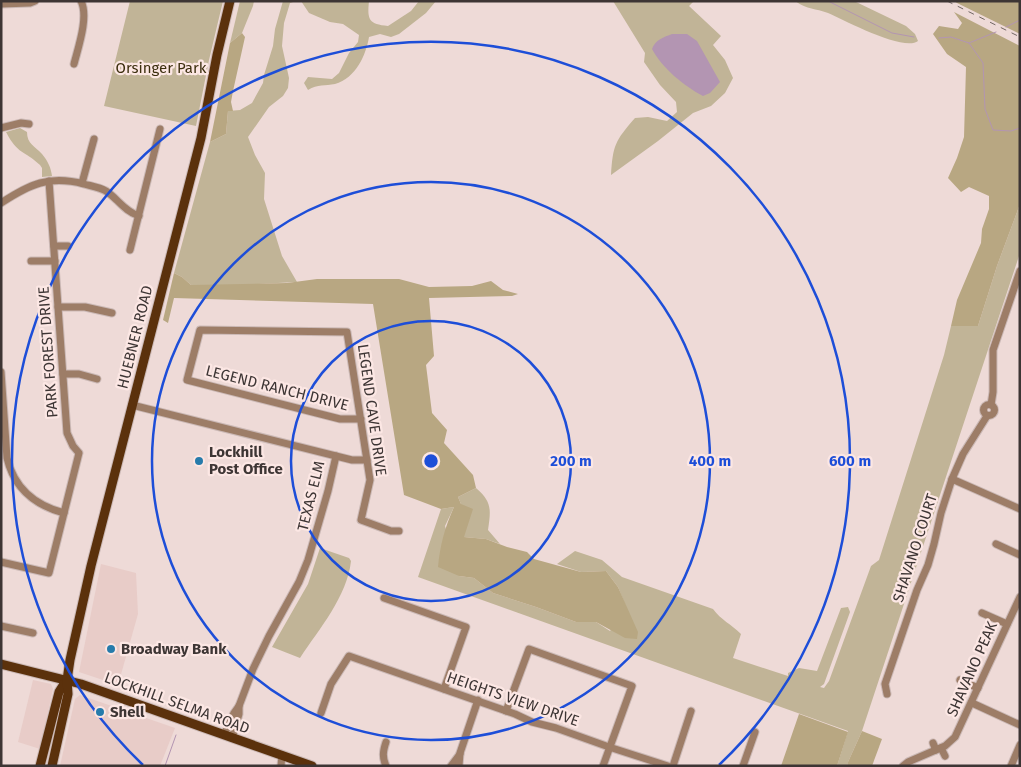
<svg xmlns="http://www.w3.org/2000/svg" width="1021" height="767" font-family="'Fira Sans',sans-serif">
<style>
.built{fill:#e8ccc8}
.green{fill:#c1b497}
.forest{fill:#b8a782}
.water{fill:#b395b2}
.lines{fill:none;stroke-linecap:round;stroke-linejoin:round}
.stream{stroke:#b395b2;stroke-width:1}
.minor-casing{stroke:#cbb9b6;stroke-width:9}
.major-casing{stroke:#cbb9b6;stroke-width:11}
.minor{stroke:#9d7d67;stroke-width:7}
.major{stroke:#5b310c;stroke-width:9}
.rail{stroke:#716664;stroke-width:1;stroke-dasharray:6 6;stroke-linecap:butt}
.ring{fill:none;stroke:#1d4ed8;stroke-width:2.5}
.poi-dot{fill:#267bab;stroke:#fce7e4;stroke-width:2}
.labels{text-anchor:middle;stroke-width:4.5;stroke-linejoin:round;paint-order:stroke}
.park-label{font-size:15px;fill:#3c2f0f;stroke:#fce7e4}
.street-label{font-size:15px;fill:#3d3534;stroke:#fce7e4}
.poi-label{font-size:15px;font-weight:bold;fill:#3d3534;stroke:#fce7e4;text-anchor:start}
.centre{fill:#1d4ed8;stroke:#fce7e4;stroke-width:2.5}
.ring-label{font-size:15px;text-anchor:middle;font-weight:bold;fill:#1d4ed8;stroke:#fce7e4;stroke-width:4.5;stroke-linejoin:round;paint-order:stroke}
</style>
<rect width="100%" height="100%" fill="#eedad7"/>
<g class="built">
<path d="M101 564 136 573 138 614 118 685 79 672Z"/>
<path d="M33 680 51 684 53 689 40 749 18 742Z"/>
<path d="M80 695 175 728 160 766H60L75 699Z"/>
</g>
<g class="green">
<path d="M130 1H223L209 60 196 126 104 106Z"/>
<path d="M240 1H254L253 6 242 33 230 43Z"/>
<path d="M283 1H296L290 3 284 23 282 46 289 78 288 88 283 96 269 107 248 137 255 155 265 173 264 199 282 256 297 282 238 285H191L182 277 174 273 210 142 226 134 228 111 240 110 252 103 263 83 264 75 273 46 275 29Z"/>
<path d="M301 1H369C367 20 369 24 388 26L411 11 419 1H436L426 13 399 34 391 37 380 34 369 37C366 55 356 78 335 84 325 86 318 84 308 90L304 83 308 77 332 79 339 73 349 53 358 42 359 35 343 24 330 22 309 13Z"/>
<path d="M613 1H694L689 6 721 36 713 45 725 60 733 78 725 93 711 106 693 113 658 141 611 175C613 145 615 141 635 118L648 117 667 121 677 112 676 102 660 85 644 62 645 53Z"/>
<path d="M795 1H854L906 26 915 34 918 41C904 52 844 20 828 13 815 8 808 10 795 1Z"/>
<path d="M20 128 27 132C27 144 35 146 42 154 48 161 51 168 52 176L42 177V168L40 165C24 150 18 155 6 132Z"/>
<path d="M1020 204V253L862 731 848 762V766H837L848 731 418 577 441 509 454 507 445 526 459 576 474 578 493 593 536 607 576 622H596L610 631 627 609 618 587 606 571 581 572 557 564 575 551 602 560 622 577 713 609C721 620 731 624 741 634L733 658 788 676V673L799 668 817 671 841 608 848 607 850 612 824 684 820 687 824 688 829 681 871 566 879 560 944 355 951 326H978L997 266Z"/>
<path d="M476 488C492 502 491 509 488 530L500 544 486 539 464 537 461 504 458 497Z"/>
<path d="M320 548 349 558 351 561C347 597 319 629 300 658L272 647 308 584Z"/>
</g>
<g class="forest">
<path d="M954 1H1020V34L957 3Z"/>
<path d="M954 12 1020 46V204L997 266 978 326H951L957 300 981 243 982 229 989 209V196L969 187 961 192 948 178 957 158 964 137 966 67 947 54 933 34 939 26 958 29 962 23Z"/>
<path d="M242 33 245 37 233 91 231 102 233 111H228L226 134 210 142 230 43Z"/>
<path d="M174 273 182 277 191 285 287 283 317 279H399L429 287 472 286 491 281 503 290 518 294 512 296 429 298 434 356 426 365 432 413 447 430 444 443 473 475 476 488 458 497 461 504 473 509 464 537 486 539 507 547 527 552 534 559 581 572 606 571 618 587 638 632 637 639 625 638 596 622H576L536 607 493 593 474 578 459 576 438 567C440 545 445 527 454 507L441 509 404 495 373 304 174 298 168 323 163 320Z"/>
<path d="M799 714 848 732 837 766H781Z"/>
<path d="M862 731 882 739 872 766H848V762Z"/>
</g>
<path class="water" d="M672 34H687L697 41 720 82 710 93 703 96C684 86 662 68 652 49 655 40 664 37 672 34Z"/>
<g class="lines">
<g class="stream">
<path d="M828 1 892 33 914 37"/>
<path d="M1006 27 1020 20"/>
<path d="M939 38 951 37 969 43 983 63 985 109 993 130 1011 131 1020 128"/>
<path d="M969 43 996 32"/>
<path d="M165 766 176 735"/>
</g>
<defs>
<g id="minor">
<path d="M1 4 30 3 35 1"/>
<path d="M74 64C78 48 89 17 81 1"/>
<path d="M1 128 21 123 29 124"/>
<path d="M82 183 94 139"/>
<path d="M1 203C30 184 49 175 84 184 91 186 99 187 106 191 118 199 124 211 139 216"/>
<path d="M54 246H68"/>
<path d="M130 250 160 129"/>
<path d="M31 261H55"/>
<path d="M58 307H85L112 313"/>
<path d="M1 372 7 458C14 488 34 505 64 513"/>
<path d="M63 374H79L97 379"/>
<circle cx="989" cy="410" r="5.5"/>
<path d="M132 405 352 460H367"/>
<path d="M991 405 993 392V350L1020 271"/>
<path d="M361 419H340L187 380 200 330 347 332 370 480 361 520 391 531H399"/>
<path d="M952 479 1020 509"/>
<path d="M996 544 1020 555"/>
<path d="M1 562 49 573 79 453 73 446 67 433 49 181"/>
<path d="M384 598 466 627 444 689"/>
<path d="M982 613 1007 624"/>
<path d="M1 626 33 633"/>
<path d="M960 680 978 688"/>
<path d="M887 694 885 684 917 590 928 565 934 544 941 513 952 479 963 454 987 416"/>
<path d="M972 703 1020 725"/>
<path d="M506 711 529 649 632 686 603 766"/>
<path d="M321 713 331 684 349 656 515 714 532 722 556 728 609 747 668 766"/>
<path d="M224 735 234 713 239 706 253 669 269 636 299 582 308 560 328 491 336 456"/>
<path d="M232 738 239 714V706"/>
<path d="M386 742C383 751 382 757 386 766"/>
<path d="M933 743 936 750"/>
<path d="M941 748 945 756"/>
<path d="M281 766 282 755"/>
<path d="M451 766 460 754"/>
<path d="M459 766 460 753 478 700"/>
<path d="M673 766 691 711"/>
<path d="M743 766 755 732"/>
<path d="M903 766 908 762 945 746 955 737 1020 597"/>
<path d="M1011 766 1020 745"/>
</g>
<g id="major">
<path d="M1 664 81 684 312 766"/>
<path d="M40 766 59 692 66 681"/>
<path d="M52 766 68 694 67 680 70 660 91 566 201 138 217 55 230 1"/>
</g>
</defs>
<use href="#minor" class="minor-casing"/>
<use href="#major" class="major-casing"/>
<use href="#minor" class="minor"/>
<use href="#major" class="major"/>
<path class="rail" d="M947 1 1020 37"/>
</g>
<g class="ring">
<circle cx="431" cy="461" r="140"/>
<circle cx="431" cy="461" r="279"/>
<path d="M143 765A419 419 0 1 1 719 765"/>
</g>
<g class="poi-dot">
<circle cx="199" cy="461" r="5"/>
<circle cx="111" cy="649" r="5"/>
<circle cx="100" cy="712" r="5"/>
</g>
<g class="labels">
<g class="park-label">
<text x="161" y="73">Orsinger Park</text>
</g>
<g class="street-label">
<text transform="translate(135 337) rotate(-76)" y="5">HUEBNER ROAD</text>
<text transform="translate(48 352) rotate(-94)" y="5">PARK FOREST DRIVE</text>
<text transform="translate(277 388) rotate(14)" y="5">LEGEND RANCH DRIVE</text>
<text transform="translate(372 410) rotate(82)" y="5">LEGEND CAVE DRIVE</text>
<text transform="translate(311 496) rotate(-76)" y="5">TEXAS ELM</text>
<text transform="translate(915 548) rotate(-72)" y="5">SHAVANO COURT</text>
<text transform="translate(972 669) rotate(-66)" y="5">SHAVANO PEAK</text>
<text transform="translate(513 699) rotate(19)" y="5">HEIGHTS VIEW DRIVE</text>
<text transform="translate(177 703) rotate(20)" y="5">LOCKHILL SELMA ROAD</text>
</g>
<g class="poi-label">
<text x="209" y="457">Lockhill<tspan x="209" dy="17">Post Office</tspan></text>
<text x="121" y="654">Broadway Bank</text>
<text x="110" y="717">Shell</text>
</g>
</g>
<circle cx="431" cy="461" r="8" class="centre"/>
<g class="ring-label">
<text x="571" y="466">200 m</text>
<text x="710" y="466">400 m</text>
<text x="850" y="466">600 m</text>
</g>
<rect width="1021" height="767" fill="none" stroke="#3d3534" stroke-width="5"/>
</svg>
